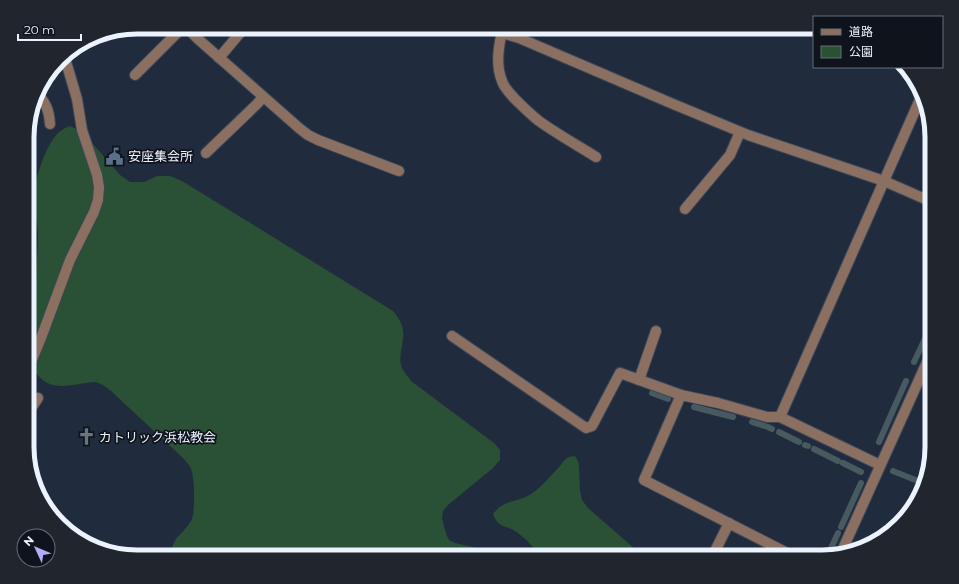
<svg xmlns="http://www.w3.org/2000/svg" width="959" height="584" font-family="Montserrat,'Noto Sans JP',sans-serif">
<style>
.green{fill:#2a5035}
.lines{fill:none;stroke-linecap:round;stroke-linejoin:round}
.stream{stroke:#465a60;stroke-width:6}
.minor-casing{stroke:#3c4858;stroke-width:12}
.minor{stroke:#8b7061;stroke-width:10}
.labels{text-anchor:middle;stroke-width:3.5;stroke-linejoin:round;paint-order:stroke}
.poi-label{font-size:13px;fill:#ebf3ff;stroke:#0f141c;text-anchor:start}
.rim{fill:none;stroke:#ebf3ff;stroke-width:5}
</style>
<rect width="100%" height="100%" fill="#202c3d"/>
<g class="green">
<path d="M70 126 79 130 86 136 120 175 130 182H144L157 176H170L182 181 393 311C398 317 402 323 403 330 405 343 397 355 402 368 404 373 409 377 411 381L494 443 500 450V460L493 468 448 505 443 511 442 518 446 534 449 540 455 543 481 549 500 557H169C171 551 172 545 176 539 181 533 188 527 192 519 195 511 195 478 191 469 190 465 186 462 184 459L111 391C106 387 101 383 95 382 90 382 84 383 80 384 61 387 46 389 34 370 26 357 30 340 32 326 34 304 36 283 37 262 37 253 38 244 38 235 38 223 34 213 33 202 33 195 35 187 36 181 40 166 49 138 62 130 64 128 68 127 70 126Z"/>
<path d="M575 456 578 461 579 466 580 491 582 500 588 508 643 556 646 551 658 557H539C534 547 527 540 518 533 507 524 499 530 493 514 504 499 517 503 531 494 542 487 551 475 560 466 562 463 565 459 569 457 570 457 573 456 575 456Z"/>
</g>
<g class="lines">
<g class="stream">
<path d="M914 362 932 324"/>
<path d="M652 393 668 399"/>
<path d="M694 407 733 417"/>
<path d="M752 422 768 427 772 429"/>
<path d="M779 432 799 442"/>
<path d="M879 442 906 381"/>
<path d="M805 445 808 446"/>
<path d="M814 449 838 461"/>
<path d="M843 463 861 472"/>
<path d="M893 471 923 483"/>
<path d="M841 527 861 483"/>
<path d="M827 557 838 533"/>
</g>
<defs>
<g id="minor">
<path d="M190 27 193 34 198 39 299 128 308 135 318 140 399 171"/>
<path d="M503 27C499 44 495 64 502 81 504 88 510 93 514 98 522 106 530 114 539 121 557 134 577 145 596 157"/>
<path d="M813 27H814"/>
<path d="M502 33 519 38 673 104 748 135 884 181 932 202"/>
<path d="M219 58 245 27"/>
<path d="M135 75 182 28 187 27"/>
<path d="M37 93C46 103 49 110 50 124"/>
<path d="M206 153 257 104 263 97"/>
<path d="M685 209 730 155 740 132"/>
<path d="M452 336 586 428 592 426 620 373 681 395 718 403 767 417H780"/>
<path d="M28 369 41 338 70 260 94 212 98 200 99 187 97 175 82 130 77 99 64 55"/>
<path d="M639 380 656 331"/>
<path d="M681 395 644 480 795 557"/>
<path d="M28 413 38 398"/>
<path d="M880 465 780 417 921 97"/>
<path d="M841 553 932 351"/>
<path d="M712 557 729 523"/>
</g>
</defs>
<use href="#minor" class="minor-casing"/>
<use href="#minor" class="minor"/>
</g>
<defs>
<symbol id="civic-bare" viewBox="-9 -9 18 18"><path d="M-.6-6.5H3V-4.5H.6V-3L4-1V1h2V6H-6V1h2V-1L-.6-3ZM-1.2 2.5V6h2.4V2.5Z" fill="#5c6f8a" stroke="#0f141c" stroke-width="2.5" paint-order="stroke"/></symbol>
<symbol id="church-bare" viewBox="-9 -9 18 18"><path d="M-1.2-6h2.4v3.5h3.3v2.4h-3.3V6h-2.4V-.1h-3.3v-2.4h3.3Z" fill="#6b7280" stroke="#0f141c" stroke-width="2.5" paint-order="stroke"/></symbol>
</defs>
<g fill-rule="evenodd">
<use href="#civic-bare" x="102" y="144" width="25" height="25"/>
<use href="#church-bare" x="74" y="424" width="25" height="25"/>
</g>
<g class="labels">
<g class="poi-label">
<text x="128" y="161">安座集会所</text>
<text x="99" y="442">カトリック浜松教会</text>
</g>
</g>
<path d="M0 0H959V584H0ZM137 34H822A103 103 0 0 1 925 137V447A103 103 0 0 1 822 550H137A103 103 0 0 1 34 447V137A103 103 0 0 1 137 34Z" fill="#21262e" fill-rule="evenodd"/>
<path class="rim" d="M137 34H822A103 103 0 0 1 925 137V447A103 103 0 0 1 822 550H137A103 103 0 0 1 34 447V137A103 103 0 0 1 137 34Z"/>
<rect x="813" y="16" width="130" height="52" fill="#0f141c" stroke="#676d77"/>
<rect x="821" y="29" width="20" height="6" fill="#8b7061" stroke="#676d77"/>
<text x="849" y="36" font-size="12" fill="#ebf3ff">道路</text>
<rect x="821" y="46" width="20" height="12" fill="#2a5035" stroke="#676d77"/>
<text x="849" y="56" font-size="12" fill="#ebf3ff">公園</text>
<g transform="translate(36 548) rotate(314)"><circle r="19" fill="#0f141c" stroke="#676d77"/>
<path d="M0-3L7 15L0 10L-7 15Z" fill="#b3adf9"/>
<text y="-6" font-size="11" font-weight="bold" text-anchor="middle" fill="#ebf3ff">N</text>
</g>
<path d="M18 34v6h63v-6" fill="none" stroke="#ebf3ff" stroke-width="2"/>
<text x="24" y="34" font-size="12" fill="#ebf3ff" stroke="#0f141c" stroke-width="3" paint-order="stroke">20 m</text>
</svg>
